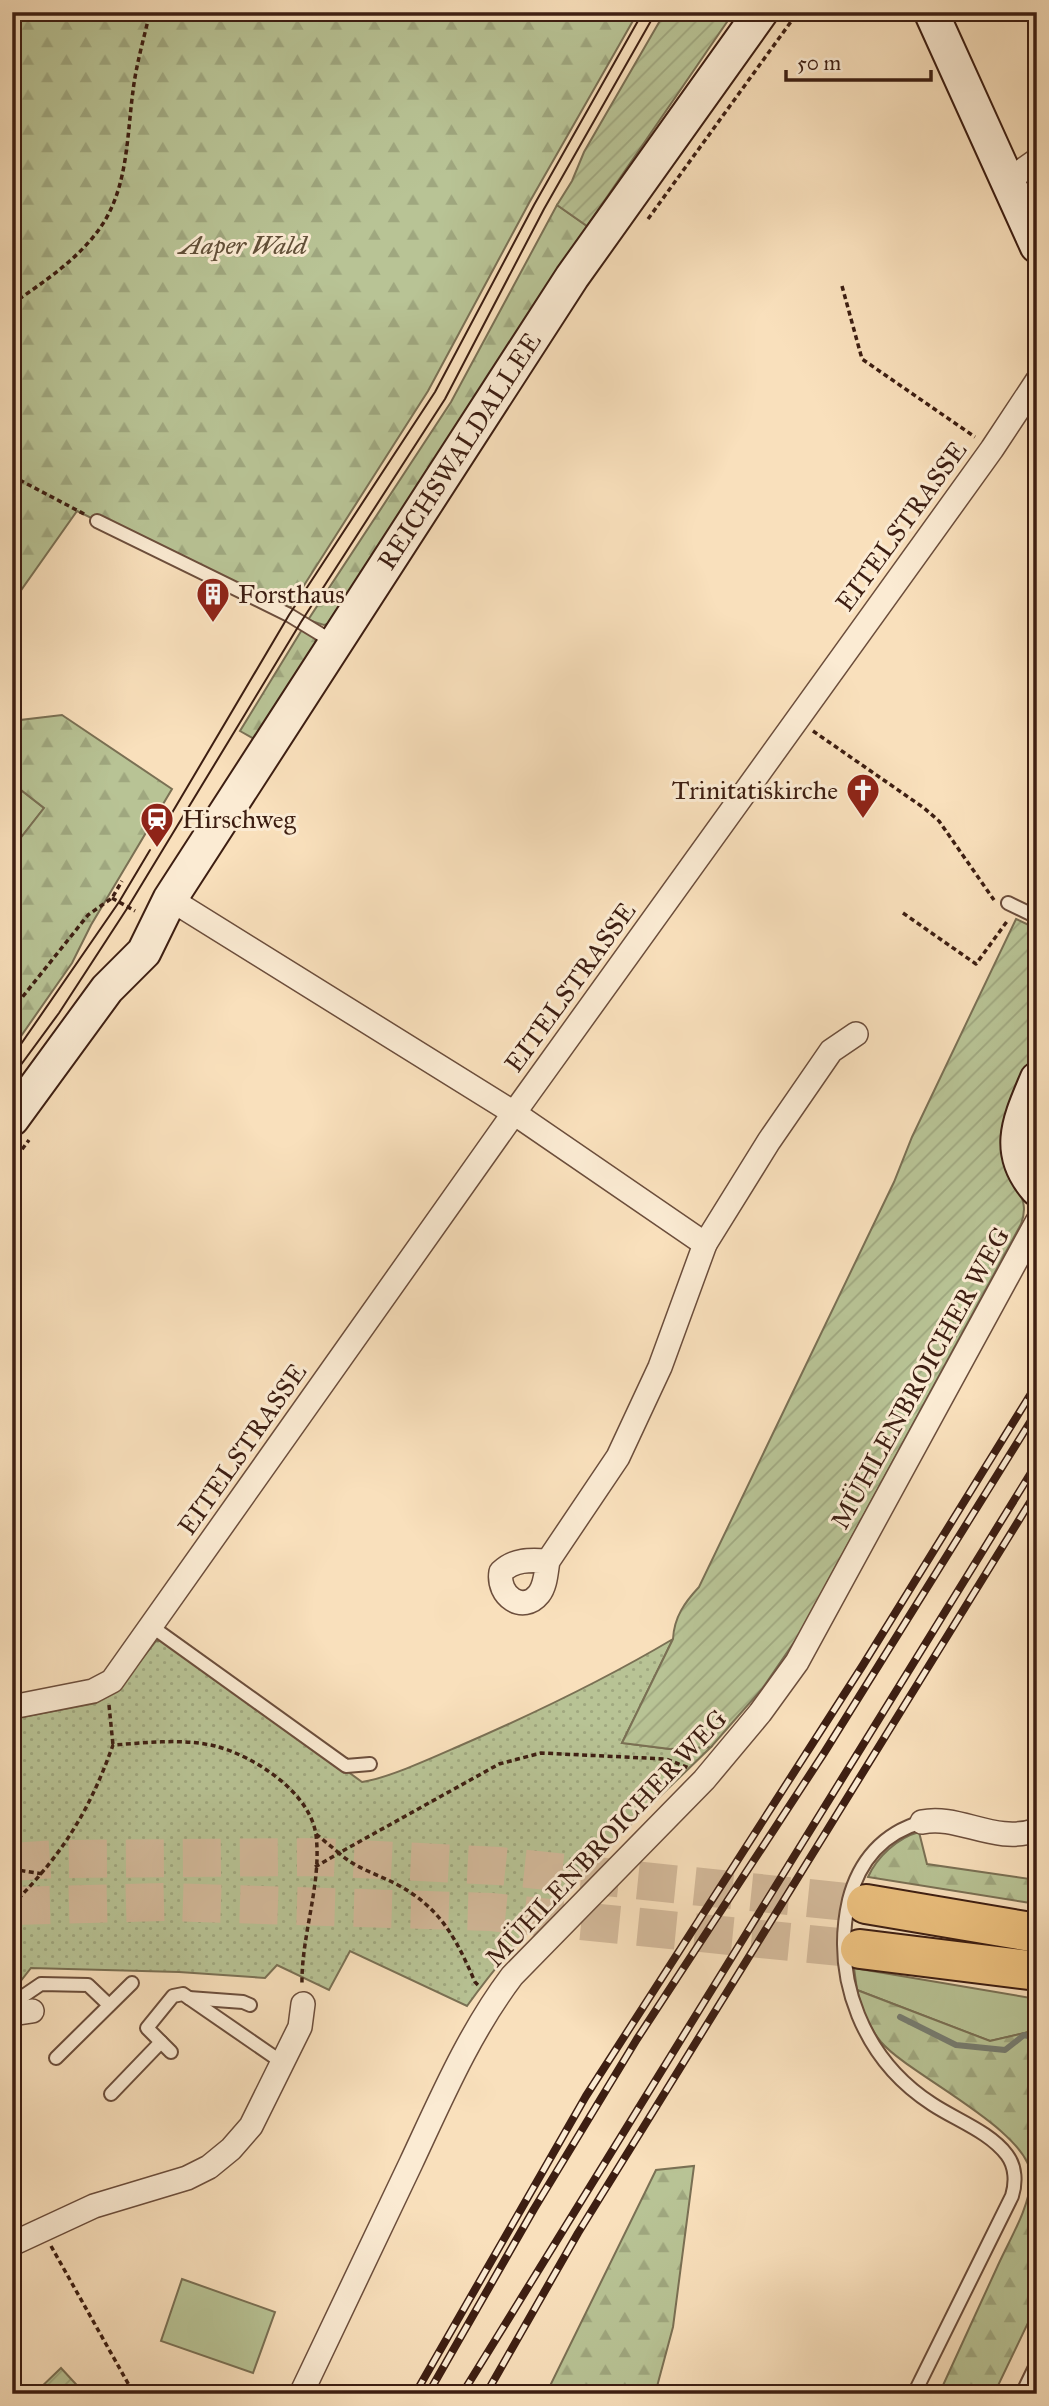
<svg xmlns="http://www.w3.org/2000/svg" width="1049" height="2406" font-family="'IM FELL Great Primer',serif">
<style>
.grass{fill:#b8c395;stroke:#7a7054;stroke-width:2}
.forest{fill:url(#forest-firs);stroke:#7a7054;stroke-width:2}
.park{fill:url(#park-dots);stroke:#7a7054;stroke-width:2}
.garden{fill:url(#garden-furrows);stroke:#7a7054;stroke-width:2}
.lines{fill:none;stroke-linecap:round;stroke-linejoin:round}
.stream{stroke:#777d71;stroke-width:6}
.motorway-tunnel{stroke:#d3b99a;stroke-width:38;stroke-dasharray:38 19;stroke-linecap:butt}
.service-casing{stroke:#6c4e3c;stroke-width:16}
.minor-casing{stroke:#6c4e3c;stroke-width:26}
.secondary-casing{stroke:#3d1e12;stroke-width:37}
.motorway-casing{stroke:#3d1e12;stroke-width:42}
.path{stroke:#3d1e12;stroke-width:3.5;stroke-dasharray:5 3.5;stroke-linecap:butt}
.service{stroke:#fbebd3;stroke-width:12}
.minor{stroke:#fbebd3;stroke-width:23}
.secondary{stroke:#fbebd3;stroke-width:33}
.motorway{stroke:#ecc07e;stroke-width:38}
.tram{stroke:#3d1e12;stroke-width:2}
.rail-casing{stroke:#3d1e12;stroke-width:8}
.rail{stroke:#fbebd3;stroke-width:5;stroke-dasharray:16;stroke-linecap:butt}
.labels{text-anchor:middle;stroke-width:6;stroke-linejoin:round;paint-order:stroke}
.park-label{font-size:26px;font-style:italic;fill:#625039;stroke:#fbebd3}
.street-label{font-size:26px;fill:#3d1e12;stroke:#fbebd3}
.poi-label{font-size:26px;fill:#3d1e12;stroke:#fbebd3;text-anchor:start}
</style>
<defs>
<pattern id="forest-firs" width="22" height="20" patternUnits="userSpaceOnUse" patternTransform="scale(1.75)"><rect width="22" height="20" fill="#b8c395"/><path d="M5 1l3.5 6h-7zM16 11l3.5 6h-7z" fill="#9fa77f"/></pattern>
<pattern id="park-dots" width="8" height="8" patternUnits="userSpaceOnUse" patternTransform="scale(1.75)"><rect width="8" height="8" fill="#b8c395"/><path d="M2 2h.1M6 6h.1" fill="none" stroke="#9fa77f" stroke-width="1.8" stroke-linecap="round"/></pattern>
<pattern id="garden-furrows" width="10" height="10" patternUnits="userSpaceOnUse" patternTransform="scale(1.75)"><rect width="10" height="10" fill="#b8c395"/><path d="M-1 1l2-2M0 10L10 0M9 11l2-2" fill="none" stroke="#9fa77f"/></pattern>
</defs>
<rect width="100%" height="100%" fill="#f9e0bc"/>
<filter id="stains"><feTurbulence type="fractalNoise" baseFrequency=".00286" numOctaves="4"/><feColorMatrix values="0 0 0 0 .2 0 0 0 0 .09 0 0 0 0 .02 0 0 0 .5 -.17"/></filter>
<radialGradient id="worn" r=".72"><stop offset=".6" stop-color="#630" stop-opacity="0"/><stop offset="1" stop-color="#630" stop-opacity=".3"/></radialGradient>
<g class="grass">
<path d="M12 783 44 808 12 849Z"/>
<path d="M854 1968 1037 1999V2030L990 2041 857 1990Z"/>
<path d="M182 2279 275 2312 253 2373 161 2341Z"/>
</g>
<g class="forest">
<path d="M12 12H638L529 203 428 391 287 612 77 511 12 603Z"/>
<path d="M557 205 587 226 585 234 334 622 324 625 308 620 451 402Z"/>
<path d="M303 628 315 637 316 644 256 740 240 731Z"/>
<path d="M62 715 172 789 91 925 72 963 12 1049V849L44 808 12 783V721Z"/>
<path d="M919 1832 927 1864 1037 1880V1904L868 1877C877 1857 897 1838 919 1832Z"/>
<path d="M857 1990 990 2041 1037 2030V2304L994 2394H939C959 2350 979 2307 999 2263 1011 2237 1029 2208 1031 2179 1034 2132 910 2076 881 2042 868 2026 862 2009 857 1990Z"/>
<path d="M694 2166 673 2327 655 2394H546L656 2170Z"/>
</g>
<path class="park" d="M673 1639 622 1743 670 1749 711 1747C626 1830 536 1910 467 2006L350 1951 329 1990 277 1965 265 1978 179 1972 31 1968 16 1987H12V1719L96 1703 126 1679 156 1641 168 1640 362 1782C388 1778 432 1758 457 1747 531 1715 604 1680 673 1639Z"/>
<g class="garden">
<path d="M665 12H720L729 19 587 226 557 205 572 181 584 152Z"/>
<path d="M1016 919 1037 929V1048L1012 1108 1020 1191C1024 1203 1026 1211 1021 1224L799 1635 762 1689 711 1747 670 1749 622 1743 673 1639C674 1617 685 1602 699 1587L894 1182 912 1137Z"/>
<path d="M61 2368 85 2394H34Z"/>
</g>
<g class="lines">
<path class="stream" d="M900 2017 956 2045 1005 2050 1024 2035 1037 2038"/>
<g class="motorway-tunnel">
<path d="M12 1862 56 1859 319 1857 499 1866 866 1904"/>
<path d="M12 1906 166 1902 491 1912 860 1949"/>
</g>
<defs>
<g id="service">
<path d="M97 521 289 615 335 643"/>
<path d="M1008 903 1037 917"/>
<path d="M151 1626 346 1766 370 1764"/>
<path d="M189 1998 243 2002 250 2005"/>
<path d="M12 2010 19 1999 41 1984 88 1985 109 2005"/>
<path d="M171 2052 147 2028 173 1996 183 1994 283 2063"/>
<path d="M56 2058 132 1983"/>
<path d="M111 2094 161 2042"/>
<path d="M914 2394 1012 2196C1016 2183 1016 2167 1007 2155 990 2132 956 2120 932 2104 864 2060 831 1979 849 1900 859 1861 883 1833 922 1822"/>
<path d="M1022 2394 1037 2363"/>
</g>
<g id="minor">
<path d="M1009 180 1037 160"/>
<path d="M170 899 514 1113 705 1244"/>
<path d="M548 1561C546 1571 546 1585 539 1594 523 1614 497 1596 501 1572 514 1559 530 1560 548 1561L618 1457 660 1367 705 1244 769 1141 831 1051 856 1034"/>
<path d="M12 1707 93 1691 112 1681 514 1113 992 449 1037 381"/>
<path d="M922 1822C959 1814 995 1845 1037 1830"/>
<path d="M12 2014 32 2011"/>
<path d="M12 2244 94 2206 187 2178 209 2167 231 2149 251 2126 300 2027 303 2004"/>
<path d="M301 2394C338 2317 375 2240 411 2163 441 2099 469 2033 512 1976L704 1780 760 1713 797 1662 1037 1222"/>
</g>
<g id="secondary">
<path d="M931 12 1037 246"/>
<path d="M1037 1079C1020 1120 1004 1151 1037 1189"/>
<path d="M12 1119 107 989 144 952 170 899 572 277 761 12"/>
</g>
<g id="motorway">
<path d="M866 1904 1037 1933"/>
<path d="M860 1949 1037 1971"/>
</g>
</defs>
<use href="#service" class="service-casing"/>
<use href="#minor" class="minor-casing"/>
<use href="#secondary" class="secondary-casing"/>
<use href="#motorway" class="motorway-casing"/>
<g class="path">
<path d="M648 219 798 12"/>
<path d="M842 286 862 359 975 437"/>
<path d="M12 304C45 281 82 257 104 222 128 183 127 135 133 91 136 65 144 38 150 12"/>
<path d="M12 476 86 515"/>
<path d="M813 731 924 808 939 821 994 900"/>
<path d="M112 898 135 911"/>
<path d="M903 913 976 964 1008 920"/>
<path d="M12 1010 88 915 112 898 122 881"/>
<path d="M12 1163 29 1140"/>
<path d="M109 1705 113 1745"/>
<path d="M316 1834 339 1853 499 1764 541 1753 666 1759 689 1768"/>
<path d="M315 1867 339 1853C355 1868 377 1874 396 1884 440 1907 456 1938 475 1982L480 1987"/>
<path d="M12 1869 43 1874"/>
<path d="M12 1905C62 1855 89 1812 113 1745 146 1743 182 1738 215 1746 254 1756 310 1792 316 1835 322 1884 301 1935 302 1985"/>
<path d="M51 2246 134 2394"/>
</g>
<use href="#service" class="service"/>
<use href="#minor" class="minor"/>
<use href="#secondary" class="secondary"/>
<use href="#motorway" class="motorway"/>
<g class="tram">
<path d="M166 823 289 615 435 392 534 205 643 12"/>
<path d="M12 1057 119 902 150 850"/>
<path d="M12 1077 59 1013 128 907 301 622 445 399 544 209 656 12"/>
</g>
<defs>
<g id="rail">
<path d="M415 2394 586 2096 863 1665 1037 1384"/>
<path d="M428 2394 534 2209 637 2039 824 1753 1037 1411"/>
<path d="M462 2394 1037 1463"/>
<path d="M486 2394 578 2233 1037 1491"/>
</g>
</defs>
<use href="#rail" class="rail-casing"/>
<use href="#rail" class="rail"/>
</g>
<defs>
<symbol id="building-pin" viewBox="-11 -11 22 30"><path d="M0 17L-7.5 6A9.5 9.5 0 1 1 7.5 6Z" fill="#8f2418" stroke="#fbebd3"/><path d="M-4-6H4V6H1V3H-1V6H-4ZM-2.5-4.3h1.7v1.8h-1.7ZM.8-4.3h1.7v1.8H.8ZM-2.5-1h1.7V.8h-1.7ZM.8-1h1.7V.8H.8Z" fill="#fff"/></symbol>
<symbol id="church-pin" viewBox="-11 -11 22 30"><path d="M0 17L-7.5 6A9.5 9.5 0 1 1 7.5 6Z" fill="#8f2418" stroke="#fbebd3"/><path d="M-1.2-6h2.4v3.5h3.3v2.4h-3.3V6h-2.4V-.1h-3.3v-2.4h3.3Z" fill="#fff"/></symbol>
<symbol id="station-pin" viewBox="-11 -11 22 30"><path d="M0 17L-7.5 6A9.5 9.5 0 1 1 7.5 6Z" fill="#8f2418" stroke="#fbebd3"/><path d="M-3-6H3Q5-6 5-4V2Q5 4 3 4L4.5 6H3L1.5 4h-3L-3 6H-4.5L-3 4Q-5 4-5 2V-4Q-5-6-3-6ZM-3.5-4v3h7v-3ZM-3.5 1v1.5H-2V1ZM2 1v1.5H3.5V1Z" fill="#fff"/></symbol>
</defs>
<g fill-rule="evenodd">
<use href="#building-pin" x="194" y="575" width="38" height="52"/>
<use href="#church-pin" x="844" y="771" width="38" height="52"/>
<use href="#station-pin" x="138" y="800" width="38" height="52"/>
</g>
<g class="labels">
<g class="park-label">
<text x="243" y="254">Aaper Wald</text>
</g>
<g class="street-label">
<text transform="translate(459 451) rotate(-57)" y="9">REICHSWALDALLEE</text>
<text transform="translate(901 526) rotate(-54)" y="9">EITELSTRASSE</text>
<text transform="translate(570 987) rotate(-54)" y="9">EITELSTRASSE</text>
<text transform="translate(920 1378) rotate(-61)" y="9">MÜHLENBROICHER WEG</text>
<text transform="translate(242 1449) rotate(-55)" y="9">EITELSTRASSE</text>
<text transform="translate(606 1838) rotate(-47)" y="9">MÜHLENBROICHER WEG</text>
</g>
<g class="poi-label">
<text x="238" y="603">Forsthaus</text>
<text x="838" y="799" text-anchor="end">Trinitatiskirche</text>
<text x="182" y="828">Hirschweg</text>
</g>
</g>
<rect width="1049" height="2406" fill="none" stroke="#f9e0bc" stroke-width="42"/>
<rect x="14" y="14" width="1021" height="2378" fill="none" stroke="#3d1e12" stroke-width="3.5"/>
<rect x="21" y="21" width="1007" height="2364" fill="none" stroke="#3d1e12" stroke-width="2"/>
<path d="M786 70v10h145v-10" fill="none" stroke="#3d1e12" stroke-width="3.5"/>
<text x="797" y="70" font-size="21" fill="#3d1e12" stroke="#fbebd3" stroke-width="5" paint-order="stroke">50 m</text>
<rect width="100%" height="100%" filter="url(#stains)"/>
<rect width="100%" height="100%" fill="url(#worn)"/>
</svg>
